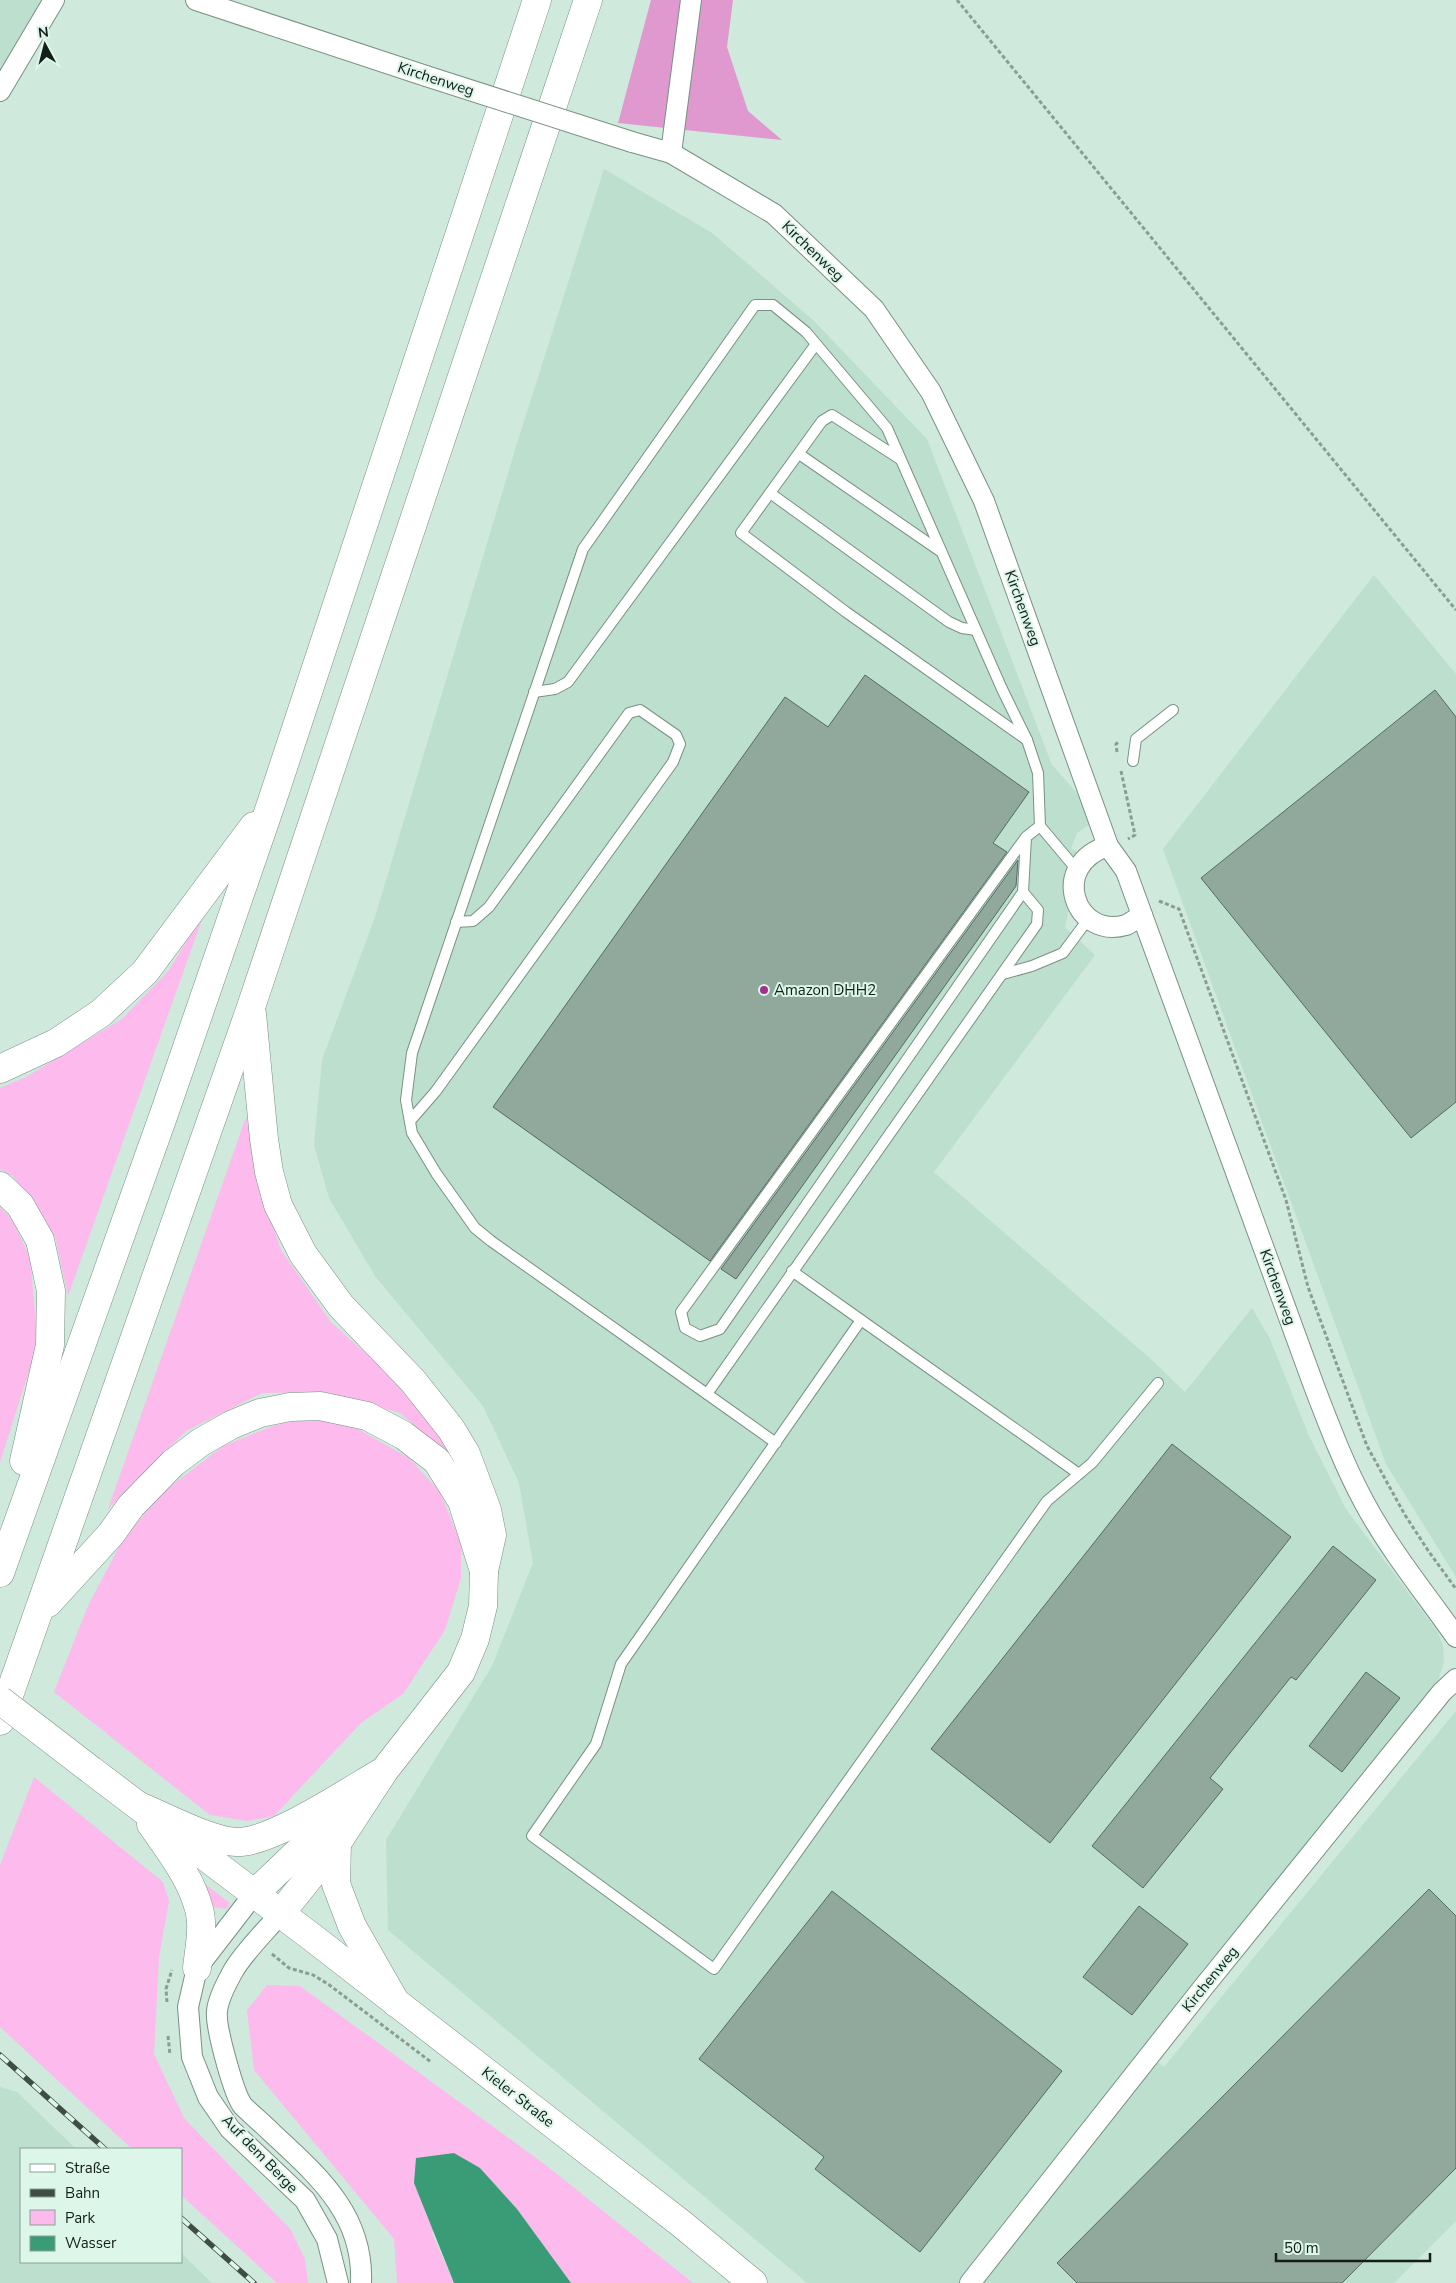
<svg xmlns="http://www.w3.org/2000/svg" width="1456" height="2283" font-family="'Nunito Sans',sans-serif">
<style>
.built{fill:#bddfce}
.green{fill:#fcbbec}
.forest{fill:#df99ce}
.water{fill:#3a9c77}
.building{fill:#91a99d;stroke:#546b60}
.lines{fill:none;stroke-linecap:round;stroke-linejoin:round}
.lane-casing{stroke:#799185;stroke-width:12}
.street-casing{stroke:#799185;stroke-width:22}
.secondary-casing{stroke:#799185;stroke-width:29}
.highway-casing{stroke:#799185;stroke-width:29}
.path{stroke:#899d93;stroke-width:3;stroke-dasharray:4 2.5;stroke-linecap:butt}
.lane{stroke:#fff;stroke-width:10}
.street{stroke:#fff;stroke-width:20}
.secondary{stroke:#fff;stroke-width:28}
.highway{stroke:#fff;stroke-width:28}
.rail-casing{stroke:#3f4d46;stroke-width:5.5}
.rail{stroke:#dcf6e9;stroke-width:4;stroke-dasharray:11;stroke-linecap:butt}
.street-bridge-casing{stroke:#799185;stroke-width:22;stroke-linecap:butt}
.secondary-bridge-casing{stroke:#799185;stroke-width:29;stroke-linecap:butt}
.street-bridge{stroke:#fff;stroke-width:20}
.secondary-bridge{stroke:#fff;stroke-width:28}
.poi-dot{fill:#a3328f;stroke:#dcf6e9;stroke-width:2}
.labels{text-anchor:middle;stroke-width:4;stroke-linejoin:round;paint-order:stroke}
.street-label{font-size:15px;fill:#141e19;stroke:#dcf6e9}
.poi-label{font-size:15px;fill:#141e19;stroke:#dcf6e9;text-anchor:start}
</style>
<rect width="100%" height="100%" fill="#cfe9dc"/>
<g class="built">
<path d="M0 0H54L0 92Z"/>
<path d="M604 169 712 233 813 320 927 439 1052 765 1076 792 1092 823 1077 833 1071 848 1080 854 1065 927 1095 955 934 1172 1153 1361 1185 1392 1252 1308 1270 1339 1309 1436 1346 1509 1437 1631 1443 1645 1444 1662 1436 1687 1145 2052 1164 2067 1456 1711V2221L1394 2283H807L388 1930 386 1840 492 1666 533 1563 519 1483 483 1406 375 1276 329 1198 314 1145 322 1060 375 917 515 450Z"/>
<path d="M1374 575 1456 674V1577L1386 1464 1163 849Z"/>
<path d="M0 2087 17 2092 76 2149H21V2262H181V2253L212 2283H0Z"/>
</g>
<g class="green">
<path d="M205 911 68 1296 55 1237 13 1176 0 1169V1088L26 1077 122 1019 169 970Z"/>
<path d="M246 1117 261 1191 281 1250 331 1322 413 1396 450 1445 473 1497 445 1452 400 1413 325 1392 262 1393 186 1431 108 1509Z"/>
<path d="M0 1207 13 1221 30 1258 38 1343 0 1462Z"/>
<path d="M315 1416 358 1429 409 1458 440 1492 461 1544V1578L445 1630 403 1694 361 1723 274 1816 247 1821 210 1815 54 1692 88 1606 122 1541 162 1493 223 1446 273 1426Z"/>
<path d="M34 1777 163 1882 169 1901 159 1957 154 2054 184 2118 291 2230 305 2259 308 2283H277L181 2195V2149H132L0 2027V1865Z"/>
<path d="M203 1884H205L230 1903 226 1909 209 1906Z"/>
<path d="M267 1985 300 1986 547 2166 693 2283H571L517 2209 480 2168 432 2233 454 2283H397L394 2239 254 2070 247 2010Z"/>
</g>
<path class="forest" d="M651 0H733L727 47 748 111 782 140 618 123Z"/>
<path class="water" d="M454 2153 480 2168 517 2209 571 2283H454L414 2183 416 2158Z"/>
<g class="building">
<path d="M865 675 1029 792 993 843 1007 852 710 1261 493 1107 785 697 828 727Z"/>
<path d="M1435 690 1456 717V1102L1411 1138 1201 878Z"/>
<path d="M1018 860 1016 886 736 1279 721 1269Z"/>
<path d="M1172 1444 1291 1537 1050 1843 931 1749Z"/>
<path d="M1333 1546 1376 1580 1296 1680 1291 1677 1210 1778 1223 1789 1143 1888 1092 1846Z"/>
<path d="M1366 1672 1400 1698 1342 1772 1309 1746Z"/>
<path d="M1429 1889 1456 1916V2168L1342 2283H1077L1057 2263Z"/>
<path d="M832 1891 1062 2071 920 2252 815 2169 824 2157 699 2059Z"/>
<path d="M1139 1906 1188 1944 1132 2015 1083 1977Z"/>
</g>
<g class="lines">
<defs>
<g id="lane">
<path d="M799 454 940 551"/>
<path d="M900 459 832 415 822 421 741 533 846 612 1027 740 1038 773 1040 826 1077 870"/>
<path d="M770 493 949 622 962 628 976 630"/>
<path d="M534 692 555 689 568 682 816 344"/>
<path d="M1133 761 1136 739 1173 710"/>
<path d="M1026 837 681 1312 685 1328 700 1336 720 1329 1023 892 1026 837 1040 826"/>
<path d="M1023 892 1038 910 1037 924 707 1394 491 1241 475 1228 436 1173 412 1133 406 1100 412 1053 583 549 755 305H773L806 332 887 428 1002 689 1027 740"/>
<path d="M1003 974 1032 966 1063 953 1089 918"/>
<path d="M410 1121 436 1091 673 762 680 744 676 735 640 710 629 713 489 907 473 921 456 922"/>
<path d="M792 1271 861 1320"/>
<path d="M707 1394 776 1443"/>
<path d="M1079 1474 861 1320 621 1664 596 1744 532 1836 714 1969 1047 1501 1092 1463 1158 1383"/>
</g>
<g id="street">
<path d="M196 0 426 76"/>
<path d="M0 91 54 0"/>
<path d="M632 142 671 153 774 214 874 309 931 392 984 501 1108 846"/>
<path d="M671 153 691 0"/>
<path d="M1108 846 1126 871 1142 915C1137 918 1131 923 1126 925 1075 940 1048 865 1108 846Z"/>
<path d="M1142 915 1314 1386C1329 1425 1344 1465 1364 1502 1389 1549 1425 1593 1456 1637"/>
<path d="M254 1894 197 1968 188 2007 192 2057 208 2097 230 2129 305 2200 327 2239 338 2283"/>
<path d="M280 1914C266 1931 242 1954 232 1973 226 1984 218 1999 217 2011 215 2026 234 2095 243 2106 252 2115 262 2123 271 2132 317 2175 364 2214 361 2283"/>
<path d="M970 2283 1202 1989 1442 1692 1456 1679"/>
</g>
<g id="secondary">
<path d="M91 1770 313 1938 683 2225 753 2283"/>
<path d="M151 1824C169 1850 191 1878 199 1909 204 1927 199 1949 197 1968"/>
</g>
<g id="highway">
<path d="M252 1014 264 1139 269 1172 278 1205 303 1254 341 1306 413 1381 451 1429 466 1454 487 1510 492 1535 484 1571 483 1606 475 1639 461 1672 384 1771 337 1843 280 1914"/>
<path d="M0 1069 56 1043 101 1013 145 972 254 826"/>
<path d="M0 1186 20 1205 40 1240 51 1291 50 1345 24 1461"/>
<path d="M0 1573 165 1111 271 804 537 0"/>
<path d="M48 1603 111 1534 131 1506 173 1463 201 1442 231 1425 260 1413 290 1407 320 1406 367 1416 403 1435 437 1461 462 1501 484 1571"/>
<path d="M0 1721 251 1007 588 0"/>
<path d="M139 1806C164 1816 210 1841 236 1842 270 1844 349 1791 380 1773"/>
<path d="M337 1843 336 1884 352 1926 396 2003"/>
<path d="M254 1894 346 1806"/>
</g>
</defs>
<use href="#lane" class="lane-casing"/>
<use href="#street" class="street-casing"/>
<use href="#secondary" class="secondary-casing"/>
<use href="#highway" class="highway-casing"/>
<g class="path">
<path d="M957 0 1456 610"/>
<path d="M1117 752 1116 744 1120 741"/>
<path d="M1121 771 1135 835 1128 839"/>
<path d="M1159 901 1179 909 1286 1200 1308 1287 1367 1446 1405 1515 1429 1552 1456 1589"/>
<path d="M272 1954 289 1968 313 1975 328 1984 431 2062"/>
<path d="M167 2002 166 1989 172 1970"/>
<path d="M168 2036 170 2055"/>
</g>
<use href="#lane" class="lane"/>
<use href="#street" class="street"/>
<use href="#secondary" class="secondary"/>
<use href="#highway" class="highway"/>
<defs>
<g id="rail">
<path d="M0 2055 105 2149"/>
<path d="M181 2218 254 2283"/>
</g>
</defs>
<use href="#rail" class="rail-casing"/>
<use href="#rail" class="rail"/>
<defs>
<path id="street-bridge" d="M426 76 632 142"/>
<path id="secondary-bridge" d="M0 1700 91 1770"/>
</defs>
<use href="#street-bridge" class="street-bridge-casing"/>
<use href="#secondary-bridge" class="secondary-bridge-casing"/>
<use href="#street-bridge" class="street-bridge"/>
<use href="#secondary-bridge" class="secondary-bridge"/>
</g>
<circle class="poi-dot" cx="764" cy="990" r="5"/>
<g class="labels">
<g class="street-label">
<text transform="translate(436 79) rotate(18)" y="5">Kirchenweg</text>
<text transform="translate(813 251) rotate(44)" y="5">Kirchenweg</text>
<text transform="translate(1023 608) rotate(70)" y="5">Kirchenweg</text>
<text transform="translate(1278 1287) rotate(70)" y="5">Kirchenweg</text>
<text transform="translate(1210 1979) rotate(-51)" y="5">Kirchenweg</text>
<text transform="translate(518 2097) rotate(38)" y="5">Kieler Straße</text>
<text transform="translate(260 2154) rotate(46)" y="5">Auf dem Berge</text>
</g>
<g class="poi-label">
<text x="774" y="995">Amazon DHH2</text>
</g>
</g>
<rect x="20" y="2148" width="162" height="115" fill="#dcf6e9" stroke="#8ca096"/>
<rect x="30" y="2164" width="25" height="8" fill="#ffffff" stroke="#8ca096"/>
<text x="65" y="2173" font-size="15" fill="#141e19">Straße</text>
<rect x="30" y="2189" width="25" height="8" fill="#3f4d46" stroke="#8ca096"/>
<text x="65" y="2198" font-size="15" fill="#141e19">Bahn</text>
<rect x="30" y="2210" width="25" height="15" fill="#fcbbec" stroke="#8ca096"/>
<text x="65" y="2223" font-size="15" fill="#141e19">Park</text>
<rect x="30" y="2236" width="25" height="15" fill="#3a9c77" stroke="#8ca096"/>
<text x="65" y="2248" font-size="15" fill="#141e19">Wasser</text>
<g transform="translate(45 45) rotate(353)" stroke="#dcf6e9" stroke-width="4" paint-order="stroke">
<path d="M0-4L9 19L0 12L-9 19Z" fill="#141e19"/>
<text y="-8" font-size="14" font-weight="bold" text-anchor="middle" fill="#141e19">N</text>
</g>
<path d="M1276 2253v8h154v-8" fill="none" stroke="#141e19" stroke-width="2.5"/>
<text x="1284" y="2253" font-size="15" fill="#141e19" stroke="#dcf6e9" stroke-width="4" paint-order="stroke">50 m</text>
</svg>
